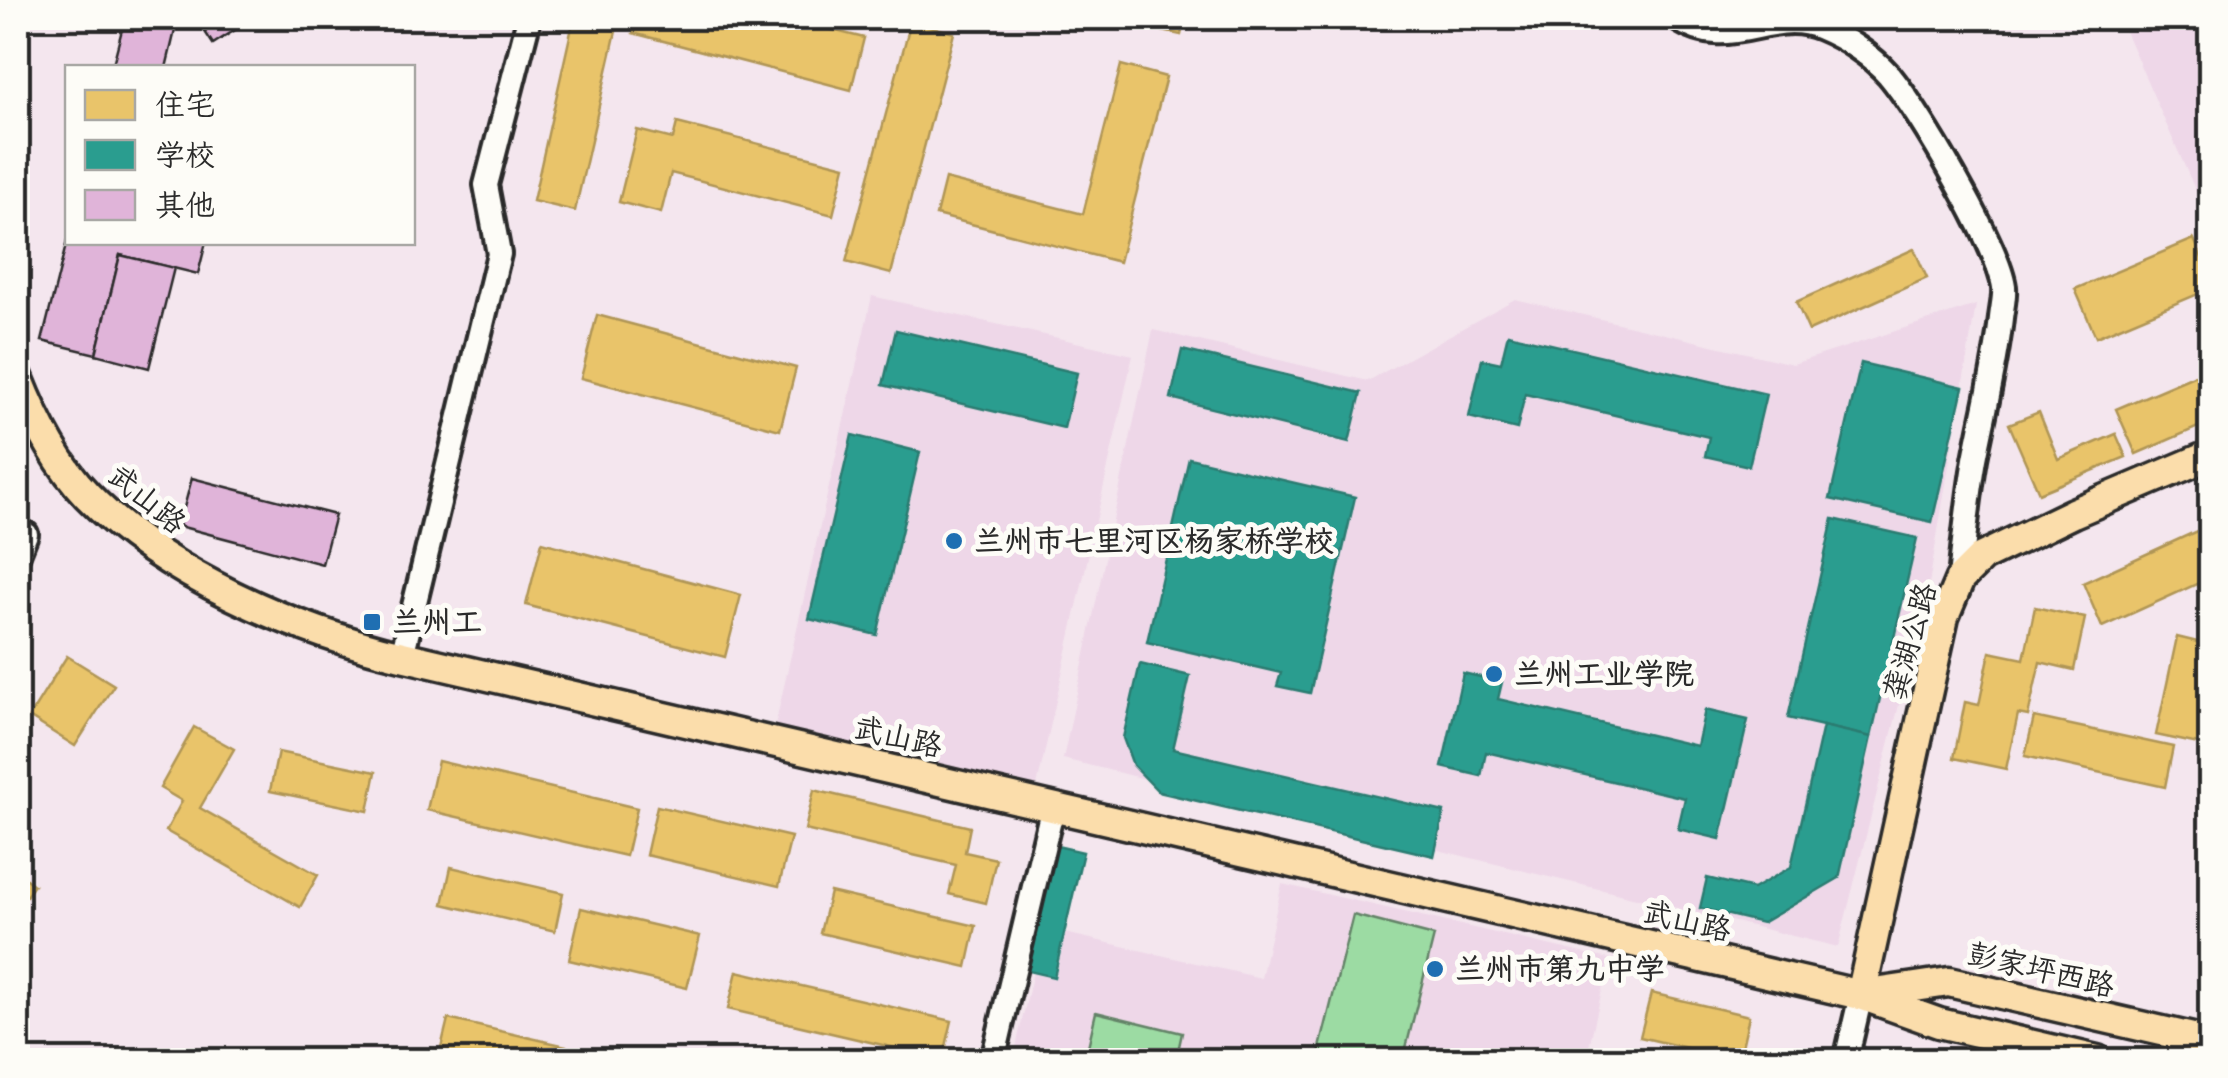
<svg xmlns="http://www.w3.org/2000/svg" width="2228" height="1078" font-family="'Architects Daughter','LXGW WenKai TC',sans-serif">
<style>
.built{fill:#eed7e8}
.green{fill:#9cdba3;stroke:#648367;stroke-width:2.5}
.homes{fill:#e9c46a;stroke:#b09657;stroke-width:2.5}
.schools{fill:#2a9d8f;stroke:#2a7b71;stroke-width:2.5}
.building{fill:#e0b4d9;stroke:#2b2b2b;stroke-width:2.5}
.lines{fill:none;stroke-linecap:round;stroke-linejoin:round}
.minor-casing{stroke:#2b2b2b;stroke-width:30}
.major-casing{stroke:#2b2b2b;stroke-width:35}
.minor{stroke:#fdfcf7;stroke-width:22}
.major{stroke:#fbddab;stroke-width:28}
.poi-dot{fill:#1f6fb2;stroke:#fdfcf7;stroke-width:4}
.labels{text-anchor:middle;stroke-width:10;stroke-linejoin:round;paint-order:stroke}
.street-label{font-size:30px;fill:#2b2b2b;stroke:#fdfcf7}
.poi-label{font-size:30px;font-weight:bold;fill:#2b2b2b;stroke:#fdfcf7;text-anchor:start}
</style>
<rect width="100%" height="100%" fill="#f4e6ee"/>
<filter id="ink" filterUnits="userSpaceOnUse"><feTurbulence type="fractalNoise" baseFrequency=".01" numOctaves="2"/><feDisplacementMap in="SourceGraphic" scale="20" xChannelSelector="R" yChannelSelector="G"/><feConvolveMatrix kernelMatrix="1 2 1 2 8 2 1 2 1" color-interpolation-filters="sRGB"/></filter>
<g filter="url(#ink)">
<g class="built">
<path d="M2148 18H2210V191L2198 196 2125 31 2149 21Z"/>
<path d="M872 296 1133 355 1037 786 775 726Z"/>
<path d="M1515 299 1793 364 1976 305 1928 590 1838 947 1063 759 1153 330 1368 381Z"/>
<path d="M1282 884 1609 959 1586 1060H1013L1043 928 1261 978Z"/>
</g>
<g class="green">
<path d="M1353 915 1434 936 1403 1060H1317Z"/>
<path d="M1096 1012 1182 1033 1176 1060H1085Z"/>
</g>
<g class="homes">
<path d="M574 18H619L575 211 533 201Z"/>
<path d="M636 18H784L864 38 851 90 633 33Z"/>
<path d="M1102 18H1185L1181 35Z"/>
<path d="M911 21 954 33 891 274 846 262Z"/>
<path d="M1121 65 1166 77 1119 262 936 215 945 179 1083 214Z"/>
<path d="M677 123 845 166 833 215 671 173 661 213 619 202 637 130 673 139Z"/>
<path d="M2194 239 2210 277V289L2096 337 2075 289Z"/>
<path d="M1914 249 1927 278 1809 331 1796 302Z"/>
<path d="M597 315 796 368 780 430 581 378Z"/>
<path d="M2210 369V422L2136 454 2116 409Z"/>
<path d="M2039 412 2058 459 2116 434 2126 457 2039 493 2009 424Z"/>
<path d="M2210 525V578L2102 627 2083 583Z"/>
<path d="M542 542 741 595 725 657 526 605Z"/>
<path d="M2035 607 2085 618 2074 670 2040 662 2028 716 2018 714 2006 769 1954 758 1965 702 1979 705 1990 652 2024 659Z"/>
<path d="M2177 637 2210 645V711L2203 745 2156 735Z"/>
<path d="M67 656 114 685 75 746 29 717Z"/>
<path d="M2034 717 2173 747 2165 787 2025 756Z"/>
<path d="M194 727 234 749 200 808 318 875 300 907 166 831 182 801 160 788Z"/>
<path d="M278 752 376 772 368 811 270 791Z"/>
<path d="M438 761 637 808 626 856 427 810Z"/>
<path d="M814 790 970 827 965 852 996 859 986 903 949 894 956 865 805 830Z"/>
<path d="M657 806 791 837 779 886 646 855Z"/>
<path d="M451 867 563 893 555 931 443 904Z"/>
<path d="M18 873 34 885 18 908Z"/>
<path d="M830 892 976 926 967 967 820 933Z"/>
<path d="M581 908 700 936 687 988 569 960Z"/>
<path d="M737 971 952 1021 943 1059 728 1009Z"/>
<path d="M1651 993 1749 1016 1739 1060 1640 1037Z"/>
<path d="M448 1019 566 1046 563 1060H438Z"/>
</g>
<g class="schools">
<path d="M896 330 1077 373 1064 428 883 385Z"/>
<path d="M1508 334 1766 394 1749 466 1705 456 1709 437 1525 394 1517 429 1469 417 1482 359 1501 363Z"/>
<path d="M1182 350 1361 393 1349 442 1171 398Z"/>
<path d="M1861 363 1963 387 1932 522 1830 499Z"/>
<path d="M852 435 920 452 877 635 809 619Z"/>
<path d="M1189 458 1355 497 1310 693 1277 686 1281 673 1147 642Z"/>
<path d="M1833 519 1917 538 1871 737 1788 718Z"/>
<path d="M1140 664 1190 676 1173 749 1444 812 1434 856 1159 792 1133 765 1123 738Z"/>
<path d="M1463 673 1502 682 1498 699 1697 746 1705 710 1748 720 1720 839 1678 829 1685 798 1486 752 1481 776 1442 767Z"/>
<path d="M1823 726 1871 737 1839 878 1762 923 1700 908 1707 878 1753 889 1791 867Z"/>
<path d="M1048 844 1083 852 1054 977 1020 969Z"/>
</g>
<g class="building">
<path d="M125 18H178L166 68H112Z"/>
<path d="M196 18H254L213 44Z"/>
<path d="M68 237V242H206L198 274 120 255 96 354 42 341Z"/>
<path d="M120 255 174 268 149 368 96 354Z"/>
<path d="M192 478 335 515 322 564 179 526Z"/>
</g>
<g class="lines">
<defs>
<g id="minor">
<path d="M1676 18C1731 55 1769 6 1821 28 1845 38 1871 55 1889 75 1918 109 1998 245 2004 287 2005 297 2002 308 2001 318 1996 365 1984 412 1975 459 1968 499 1964 539 1960 579"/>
<path d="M18 530 26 534 18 554"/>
<path d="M402 656 499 254 486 185 529 18"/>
<path d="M993 1060 1053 806"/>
<path d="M1846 1060 1861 995"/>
</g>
<g id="major">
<path d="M18 377C34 418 56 463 87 495 163 574 296 631 402 656L1861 995 1939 1023 2097 1060"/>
<path d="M1868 994 1949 982 2210 1042"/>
<path d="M1861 995 1944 617 1960 579 1982 557 2073 513 2210 455"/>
</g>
</defs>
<use href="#minor" class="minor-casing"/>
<use href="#major" class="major-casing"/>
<use href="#minor" class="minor"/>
<use href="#major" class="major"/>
</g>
</g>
<g class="poi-dot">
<circle cx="954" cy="541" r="10"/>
<rect x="362" y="612" width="20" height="20" rx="5"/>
<circle cx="1494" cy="674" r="10"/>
<circle cx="1435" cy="969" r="10"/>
</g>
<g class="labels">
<g class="street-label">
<text transform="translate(147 499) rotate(39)" y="10">武山路</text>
<text transform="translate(1910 641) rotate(-74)" y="10">龚湖公路</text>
<text transform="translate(898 737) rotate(13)" y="10">武山路</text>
<text transform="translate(1687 921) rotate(13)" y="10">武山路</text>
<text transform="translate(2041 970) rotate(13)" y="10">彭家坪西路</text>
</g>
<g class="poi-label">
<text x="974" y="551">兰州市七里河区杨家桥学校</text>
<text x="392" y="632">兰州工</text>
<text x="1514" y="684">兰州工业学院</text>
<text x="1455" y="979">兰州市第九中学</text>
</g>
</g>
<rect width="2228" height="1078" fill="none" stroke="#fdfcf7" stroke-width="60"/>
<rect x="30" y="30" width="2168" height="1018" fill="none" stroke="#2b2b2b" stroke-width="4" filter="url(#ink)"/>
<rect x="65" y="65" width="350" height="180" fill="#fdfcf7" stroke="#a9a8a5" stroke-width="2.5"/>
<rect x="85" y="90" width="50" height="30" fill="#e9c46a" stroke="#a9a8a5" stroke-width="2.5"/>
<text x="155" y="115" font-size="30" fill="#2b2b2b">住宅</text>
<rect x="85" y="140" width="50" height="30" fill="#2a9d8f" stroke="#a9a8a5" stroke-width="2.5"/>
<text x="155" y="165" font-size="30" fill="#2b2b2b">学校</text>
<rect x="85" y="190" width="50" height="30" fill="#e0b4d9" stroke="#a9a8a5" stroke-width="2.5"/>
<text x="155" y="215" font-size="30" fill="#2b2b2b">其他</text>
</svg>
